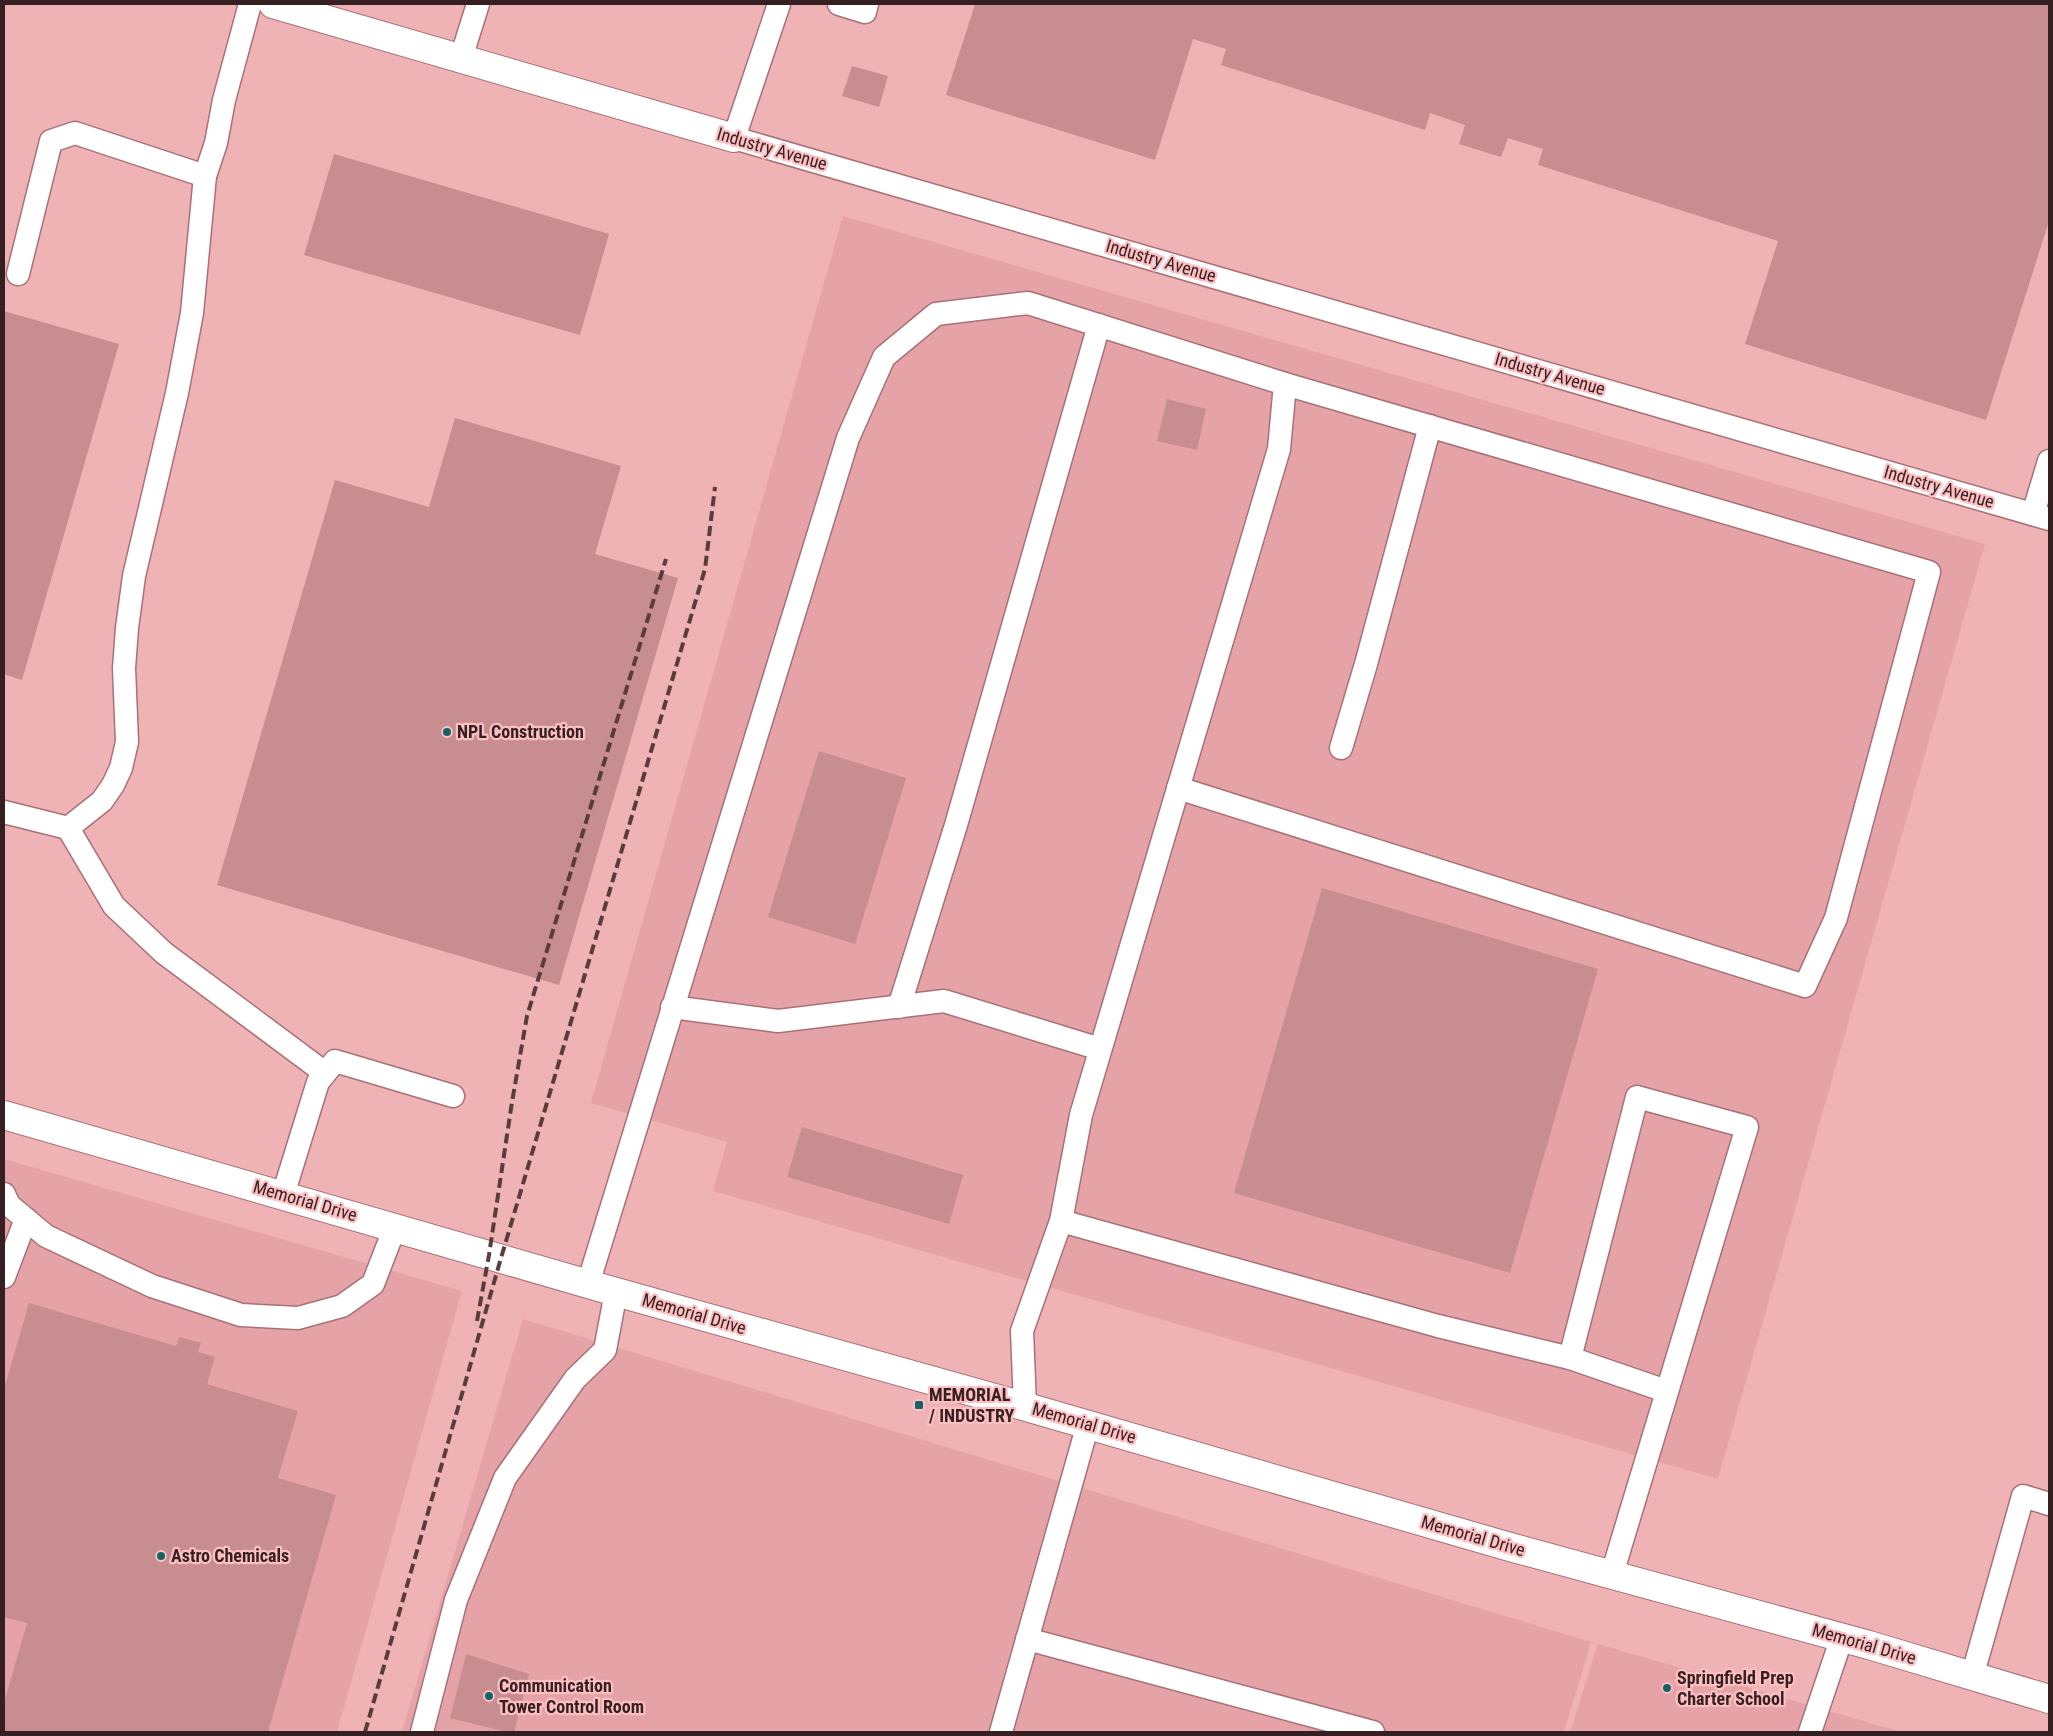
<svg xmlns="http://www.w3.org/2000/svg" width="2053" height="1736" font-family="'Roboto Condensed',sans-serif">
<style>
.built{fill:#e6a3a7}
.building{fill:#c88d90}
.lines{fill:none;stroke-linecap:round;stroke-linejoin:round}
.service-casing{stroke:#a97175;stroke-width:25}
.minor-casing{stroke:#a97175;stroke-width:30}
.tertiary-casing{stroke:#a97175;stroke-width:30}
.service{stroke:#fff;stroke-width:22}
.minor{stroke:#fff;stroke-width:28}
.tertiary{stroke:#fff;stroke-width:28}
.rail{stroke:#5b3c3d;stroke-width:4;stroke-dasharray:10 5;stroke-linecap:butt}
.poi-dot{fill:#156465;stroke:#fcbfc2;stroke-width:2}
.labels{text-anchor:middle;stroke-width:4.5;stroke-linejoin:round;paint-order:stroke}
.street-label{font-size:18px;fill:#361f20;stroke:#fcbfc2}
.poi-label{font-size:18px;font-weight:bold;fill:#361f20;stroke:#fcbfc2;text-anchor:start}
</style>
<rect width="100%" height="100%" fill="#efb2b5"/>
<g class="built">
<path d="M843 216 1985 544 1718 1479 713 1191 727 1142 591 1103Z"/>
<path d="M4 1159 462 1291 337 1732H4Z"/>
<path d="M523 1319 1591 1642 1564 1732H402Z"/>
<path d="M1598 1644 1901 1732H1570Z"/>
</g>
<g class="building">
<path d="M975 4H2049V221L1986 420 1745 344 1778 241 1538 165 1543 149 1508 138 1501 157 1459 144 1465 125 1430 113 1425 130 1221 65 1226 49 1193 39 1155 160 946 95Z"/>
<path d="M852 66 888 76 879 107 842 96Z"/>
<path d="M334 154 609 234 580 335 304 255Z"/>
<path d="M4 311 119 344 22 680 4 674Z"/>
<path d="M1167 399 1206 409 1197 450 1157 441Z"/>
<path d="M455 418 621 466 595 554 678 578 559 985 217 885 335 480 429 507Z"/>
<path d="M819 751 906 778 855 944 768 917Z"/>
<path d="M1322 888 1598 969 1510 1273 1234 1193Z"/>
<path d="M802 1127 963 1175 949 1224 787 1177Z"/>
<path d="M29 1303 176 1346 179 1337 201 1343 198 1352 215 1357 207 1384 298 1411 278 1478 336 1495 268 1732H4V1703L27 1623 4 1617V1389Z"/>
<path d="M466 1654 529 1674 514 1732H507L450 1718Z"/>
</g>
<g class="lines">
<defs>
<g id="service">
<path d="M779 4 734 138 2049 519"/>
<path d="M839 4 865 12 867 4"/>
<path d="M461 58 478 4"/>
<path d="M18 274 51 141 75 133 205 176"/>
<path d="M2033 514 2049 461"/>
<path d="M1341 748 1366 664 1430 426"/>
<path d="M1178 788 1805 986 1836 918 1929 572 1285 384"/>
<path d="M4 812 68 828 114 906 164 953 325 1073"/>
<path d="M68 828 102 801 113 785 121 768 127 742 124 668 127 628 134 576 177 393 192 313 205 176 216 143 224 100 250 4"/>
<path d="M672 1007 778 1021 944 1001 1100 1049"/>
<path d="M899 1007 956 825 1099 325"/>
<path d="M4 1194 9 1205 46 1236 152 1286 241 1315 298 1318 342 1306 373 1284 395 1227"/>
<path d="M283 1195 318 1082 335 1061 453 1096"/>
<path d="M1061 1221 1438 1326 1570 1358 1666 1391"/>
<path d="M4 1277 26 1219"/>
<path d="M588 1284 848 438 884 357 936 314 1028 303 1285 384 1279 449 1081 1115 1061 1221 1022 1331 1025 1406"/>
<path d="M1570 1358 1637 1097 1747 1127 1612 1574"/>
<path d="M1027 1639 1373 1732"/>
<path d="M1972 1677 2023 1496 2049 1504"/>
<path d="M422 1732 456 1600 505 1478 575 1379 605 1350 616 1292"/>
<path d="M1001 1732 1088 1424"/>
<path d="M1810 1732 1842 1637"/>
</g>
<path id="minor" d="M273 4 734 138"/>
<path id="tertiary" d="M4 1115 616 1292 1023 1406 1510 1547 1869 1645 2049 1699"/>
</defs>
<use href="#service" class="service-casing"/>
<use href="#minor" class="minor-casing"/>
<use href="#tertiary" class="tertiary-casing"/>
<use href="#service" class="service"/>
<use href="#minor" class="minor"/>
<use href="#tertiary" class="tertiary"/>
<g class="rail">
<path d="M477 1321 489 1255 512 1102 527 1016 666 559"/>
<path d="M365 1732 501 1258 705 569 715 487"/>
</g>
</g>
<g class="poi-dot">
<circle cx="447" cy="732" r="5"/>
<rect x="914" y="1400" width="10" height="10" rx="2.5"/>
<circle cx="161" cy="1556" r="5"/>
<circle cx="1667" cy="1688" r="5"/>
<circle cx="489" cy="1696" r="5"/>
</g>
<g class="labels">
<g class="street-label">
<text transform="translate(772 149) rotate(16)" y="6">Industry Avenue</text>
<text transform="translate(1161 261) rotate(16)" y="6">Industry Avenue</text>
<text transform="translate(1550 374) rotate(16)" y="6">Industry Avenue</text>
<text transform="translate(1939 487) rotate(16)" y="6">Industry Avenue</text>
<text transform="translate(305 1201) rotate(16)" y="6">Memorial Drive</text>
<text transform="translate(694 1314) rotate(16)" y="6">Memorial Drive</text>
<text transform="translate(1084 1423) rotate(16)" y="6">Memorial Drive</text>
<text transform="translate(1473 1536) rotate(16)" y="6">Memorial Drive</text>
<text transform="translate(1864 1644) rotate(16)" y="6">Memorial Drive</text>
</g>
<g class="poi-label">
<text x="457" y="738">NPL Construction</text>
<text x="929" y="1401">MEMORIAL<tspan x="929" dy="21">/ INDUSTRY</tspan></text>
<text x="171" y="1562">Astro Chemicals</text>
<text x="1677" y="1684">Springfield Prep<tspan x="1677" dy="21">Charter School</tspan></text>
<text x="499" y="1692">Communication<tspan x="499" dy="21">Tower Control Room</tspan></text>
</g>
</g>
<rect width="2053" height="1736" fill="none" stroke="#361f20" stroke-width="10"/>
</svg>
